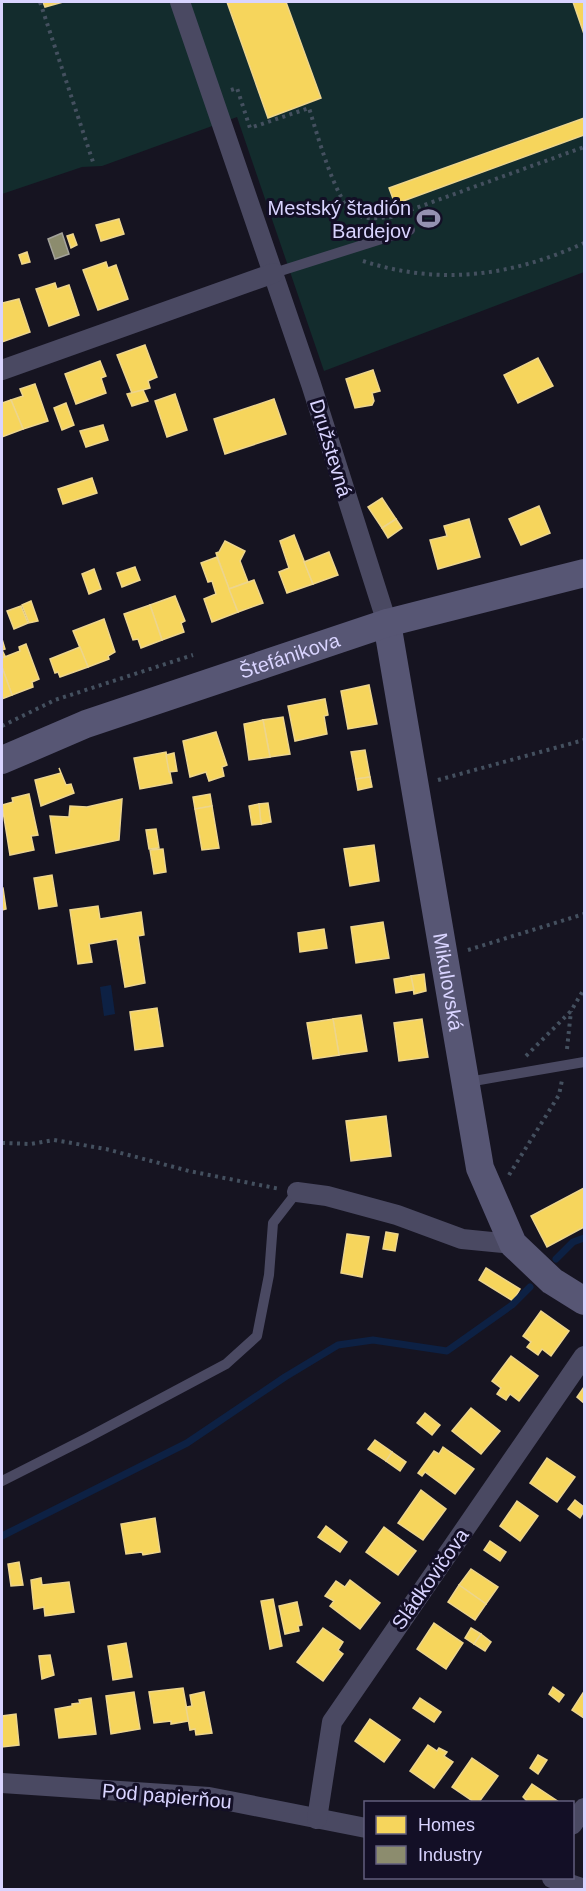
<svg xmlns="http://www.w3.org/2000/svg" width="586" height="1891" font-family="Helvetica,sans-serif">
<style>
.green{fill:#132c2d}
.water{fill:#0d2144}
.homes{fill:#f6d55c;stroke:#edd58d;stroke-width:1.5}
.industry{fill:#8c8c6e;stroke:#a3a29a;stroke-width:1.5}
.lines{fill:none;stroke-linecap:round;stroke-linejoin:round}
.stream{stroke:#0d2144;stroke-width:7}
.path{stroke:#44505f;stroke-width:4;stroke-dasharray:3 4.5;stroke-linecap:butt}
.lane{stroke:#4a4962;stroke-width:10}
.street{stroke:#4a4962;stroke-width:20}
.secondary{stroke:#575674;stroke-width:28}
.labels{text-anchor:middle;stroke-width:6;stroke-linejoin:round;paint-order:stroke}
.poi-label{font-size:20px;fill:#d9d4ff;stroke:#130f26;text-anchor:end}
.street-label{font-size:20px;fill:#d9d4ff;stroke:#130f26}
</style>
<rect width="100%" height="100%" fill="#161421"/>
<path class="green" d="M2 2H584V272L324 371 237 117 102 166 82 167 2 194Z"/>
<path class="water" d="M111 985 115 1014 104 1016 100 987Z"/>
<g class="homes">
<path d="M43 2H63L45 7Z"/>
<path d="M227 2H286L321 98 268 118Z"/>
<path d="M573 2H584V34Z"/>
<path d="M584 118V135L395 204 389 188Z"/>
<path d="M119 219 124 234 101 241 96 225Z"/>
<path d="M73 234 77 245 71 248 67 236Z"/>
<path d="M27 252 30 262 22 264 19 255Z"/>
<path d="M106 262 108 268 116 265 128 299 98 310 83 270Z"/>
<path d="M55 283 57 289 69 285 79 315 49 326 36 289Z"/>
<path d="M19 299 30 332 2 342V303Z"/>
<path d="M145 345 157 377 148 381 150 388 132 393 117 355Z"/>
<path d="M538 358 553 386 518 403 504 375Z"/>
<path d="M100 361 106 376 101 378 106 393 76 404 65 374Z"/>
<path d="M373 370 380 391 372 393 374 401 372 405 355 408 346 379Z"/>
<path d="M35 384 48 421 23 429 11 400 23 396 20 389Z"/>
<path d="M143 390 148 401 132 406 127 394Z"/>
<path d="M175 394 187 430 167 437 155 401Z"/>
<path d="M274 399 286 434 225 454 214 419Z"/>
<path d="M11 400 23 429 2 437V403Z"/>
<path d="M66 403 74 425 62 430 54 408Z"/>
<path d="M103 425 108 440 86 447 80 431Z"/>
<path d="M92 478 97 493 63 504 58 489Z"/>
<path d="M382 498 396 519 382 528 368 507Z"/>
<path d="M539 506 550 533 521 545 509 519Z"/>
<path d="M396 519 402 528 388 538 382 528Z"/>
<path d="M469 519 480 557 438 569 430 540 447 536 444 526Z"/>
<path d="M294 535 313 584 287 593 279 572 289 568 280 541Z"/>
<path d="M225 541 245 551 240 561 248 582 229 589 216 553 219 552Z"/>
<path d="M329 552 338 575 313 584 304 562Z"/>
<path d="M217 557 238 612 212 622 204 599 216 594 212 581 208 582 201 563Z"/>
<path d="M135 567 140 580 122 587 117 573Z"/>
<path d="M94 569 101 589 89 594 82 574Z"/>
<path d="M254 580 263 603 238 612 229 589Z"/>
<path d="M175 596 185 621 181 623 184 632 162 640 150 605Z"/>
<path d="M31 601 38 621 29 623 22 605Z"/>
<path d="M150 605 162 640 141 648 138 639 133 640 124 614Z"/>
<path d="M21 606 28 623 14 629 7 611Z"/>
<path d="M104 619 115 652 108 656 109 659 88 667 73 631Z"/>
<path d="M2 639 5 649 2 650 5 656 2 658Z"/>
<path d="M26 644 39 679 32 682 33 687 12 695 2 667V658L20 651 19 647Z"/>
<path d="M80 647 88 667 60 677 58 672 55 673 50 659Z"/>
<path d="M2 667 12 695 2 699Z"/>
<path d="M369 685 377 724 348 729 341 691Z"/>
<path d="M325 699 328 715 324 716 327 734 295 741 288 706Z"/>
<path d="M283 717 290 754 270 757 263 720Z"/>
<path d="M263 720 270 757 249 760 244 724Z"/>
<path d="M216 732 227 765 222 767 224 776 209 781 206 772 190 777 183 741Z"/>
<path d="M365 750 370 777 356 779 351 752Z"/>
<path d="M166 752 172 783 140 789 134 758Z"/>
<path d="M174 753 177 771 169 772 166 755Z"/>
<path d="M59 768 66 785 71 784 74 793 41 806 35 780 61 773Z"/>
<path d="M370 777 372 787 358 790 356 779Z"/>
<path d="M29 794 38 835 31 836 34 850 10 855 2 805 13 802 12 798Z"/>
<path d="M210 794 212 806 195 809 193 797Z"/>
<path d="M122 799 119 840 56 853 50 816 69 817 70 806 87 807Z"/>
<path d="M268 803 271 822 261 824 259 804Z"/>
<path d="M259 804 261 824 252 825 249 806Z"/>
<path d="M212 806 219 848 202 850 195 809Z"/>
<path d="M156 829 159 848 149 849 146 830Z"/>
<path d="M374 845 379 881 350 886 344 849Z"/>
<path d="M163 849 166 872 154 874 150 850Z"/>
<path d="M52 875 57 906 39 909 34 878Z"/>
<path d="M3 888 6 909 2 910V888Z"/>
<path d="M98 906 100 919 141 912 144 935 138 936 145 983 125 987 117 939 89 944 92 962 78 964 70 910Z"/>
<path d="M383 922 389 958 356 963 351 927Z"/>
<path d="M324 929 327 948 300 952 298 933Z"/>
<path d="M424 974 426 991 414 994 411 976Z"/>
<path d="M411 976 414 990 396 993 394 979Z"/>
<path d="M157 1008 163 1046 135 1050 130 1012Z"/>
<path d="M361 1015 367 1051 339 1055 333 1019Z"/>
<path d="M333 1019 339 1055 313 1059 307 1023Z"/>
<path d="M422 1019 428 1057 399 1061 394 1023Z"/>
<path d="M386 1116 391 1156 351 1161 346 1121Z"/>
<path d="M584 1188V1227L547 1247 531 1216Z"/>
<path d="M386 1232 398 1234 395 1251 383 1249Z"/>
<path d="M347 1234 369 1237 362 1277 341 1273Z"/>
<path d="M486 1268 520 1289 513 1301 479 1280Z"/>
<path d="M541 1311 569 1331 551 1356 542 1349 538 1355 527 1347 531 1342 523 1336Z"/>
<path d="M511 1356 538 1376 519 1401 510 1394 506 1400 497 1394 501 1388 492 1381Z"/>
<path d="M584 1387V1403L577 1397Z"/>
<path d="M471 1408 500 1431 481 1454 452 1431Z"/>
<path d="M425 1413 440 1425 432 1435 417 1423Z"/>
<path d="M375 1440 392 1452 386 1461 368 1449Z"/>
<path d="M443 1447 474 1469 455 1494 425 1472 422 1476 418 1473 434 1451 439 1454Z"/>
<path d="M392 1452 406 1462 400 1471 386 1461Z"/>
<path d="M547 1458 575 1477 557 1502 530 1483Z"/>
<path d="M421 1490 446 1509 423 1540 398 1523Z"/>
<path d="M575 1500 584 1507V1511L580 1518 568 1509Z"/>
<path d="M517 1501 538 1516 520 1541 500 1526Z"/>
<path d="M155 1518 160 1552 143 1555 142 1552 126 1554 121 1524Z"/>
<path d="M326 1526 347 1542 340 1552 318 1537Z"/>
<path d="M384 1527 416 1551 398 1575 366 1552Z"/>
<path d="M490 1541 506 1552 500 1561 484 1550Z"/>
<path d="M19 1562 23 1585 11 1586 8 1564Z"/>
<path d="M471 1569 498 1587 486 1604 459 1585Z"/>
<path d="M41 1578 42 1585 69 1582 74 1612 45 1616 44 1607 34 1609 31 1580Z"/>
<path d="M350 1580 380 1603 360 1629 330 1606 334 1601 325 1596 336 1581 345 1587Z"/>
<path d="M459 1585 486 1604 475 1620 448 1602Z"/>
<path d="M273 1599 282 1646 270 1649 261 1601Z"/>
<path d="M297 1602 302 1625 298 1626 299 1631 285 1634 279 1606Z"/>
<path d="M434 1623 463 1643 446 1669 417 1649Z"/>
<path d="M323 1628 343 1642 338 1650 343 1654 323 1681 297 1662Z"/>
<path d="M471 1628 481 1634 474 1644 465 1638Z"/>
<path d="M481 1634 491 1642 485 1651 474 1644Z"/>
<path d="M126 1643 132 1677 113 1680 108 1646Z"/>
<path d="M50 1655 54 1675 42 1679 39 1656Z"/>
<path d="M553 1687 564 1695 559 1702 549 1694Z"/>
<path d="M183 1688 189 1721 171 1724V1721L154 1723 149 1692Z"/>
<path d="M134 1692 140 1729 111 1734 106 1696Z"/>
<path d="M204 1692 212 1733 196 1735 195 1729 190 1730 186 1707 192 1706 190 1695Z"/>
<path d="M583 1693 584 1694V1718L572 1710Z"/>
<path d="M91 1698 96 1734 59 1738 55 1709 72 1706V1704L80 1703 79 1700Z"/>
<path d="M420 1698 441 1712 434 1722 413 1708Z"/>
<path d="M16 1714 19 1745 2 1747V1716Z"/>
<path d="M370 1719 400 1740 384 1762 355 1741Z"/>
<path d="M428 1745 437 1751 439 1748 447 1752 444 1756 453 1762 434 1788 410 1771Z"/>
<path d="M538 1755 547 1760 538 1774 530 1768Z"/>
<path d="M472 1758 498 1776 479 1802H474L452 1787Z"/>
<path d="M532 1784 559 1802H528L523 1797Z"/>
</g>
<path class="industry" d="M62 233 69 254 55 259 48 239Z"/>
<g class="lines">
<g class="stream">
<path d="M556 1259 573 1242 584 1238"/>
<path d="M2 1536 187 1443 285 1377 338 1345 373 1340 447 1351 512 1305 530 1287"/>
</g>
<g class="path">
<path d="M40 2 93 162"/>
<path d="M231 90 237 88 250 128 309 108C316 130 336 204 355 214 367 220 377 218 391 217L584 147"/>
<path d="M363 261C440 286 512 276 584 243"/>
<path d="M2 726 55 700 193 655"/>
<path d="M438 780 584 740"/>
<path d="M468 950 584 914"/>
<path d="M567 1049 571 1011"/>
<path d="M526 1056 571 1011 584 989"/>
<path d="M2 1143 31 1144 54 1140 106 1149 189 1171 280 1189"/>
<path d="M509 1175 559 1095 562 1080"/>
</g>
<g class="lane">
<path d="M274 273 410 230"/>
<path d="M468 1082 584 1062"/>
<path d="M2 1481 87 1438 226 1364 257 1336 269 1275 273 1223 297 1192"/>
</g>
<g class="street">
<path d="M180 2 311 384 387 623"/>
<path d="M2 370 274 273"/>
<path d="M297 1192 327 1196 397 1215 462 1239 513 1244"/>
<path d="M2 1783 209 1797 366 1828"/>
<path d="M317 1819 332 1722 584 1356"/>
<path d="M572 1825 584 1808"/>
<path d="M552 1878 584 1889"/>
</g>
<g class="secondary">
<path id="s1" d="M387 623 480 1168 513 1244 552 1281 584 1301"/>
<path id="s2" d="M2 760 86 724 387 623 584 573"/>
</g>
</g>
<defs>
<symbol id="stadium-bare" viewBox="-9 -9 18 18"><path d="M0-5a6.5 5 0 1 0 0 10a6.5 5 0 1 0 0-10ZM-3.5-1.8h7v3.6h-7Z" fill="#9591b1" stroke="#130f26" stroke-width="2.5" paint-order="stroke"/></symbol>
</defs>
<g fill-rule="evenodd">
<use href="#stadium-bare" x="412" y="202" width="33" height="33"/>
</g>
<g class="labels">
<g class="poi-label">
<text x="411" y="215">Mestský štadión<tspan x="411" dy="23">Bardejov</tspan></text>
</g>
<g class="street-label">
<text transform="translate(331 448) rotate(73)" y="7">Družstevná</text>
<text dy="7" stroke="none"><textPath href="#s2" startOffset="306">Štefánikova</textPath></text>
<text dy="7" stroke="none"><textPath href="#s1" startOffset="364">Mikulovská</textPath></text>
<text transform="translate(430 1579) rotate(-55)" y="7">Sládkovičova</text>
<text transform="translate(167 1796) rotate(5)" y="7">Pod papierňou</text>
</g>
</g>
<rect width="586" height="1891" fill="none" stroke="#d9d4ff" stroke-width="6"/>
<rect x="364" y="1801" width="210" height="78" fill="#130f26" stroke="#625e7d" stroke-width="1.5"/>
<rect x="376" y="1816" width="30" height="18" fill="#f6d55c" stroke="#625e7d" stroke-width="1.5"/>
<text x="418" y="1831" font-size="18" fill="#d9d4ff">Homes</text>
<rect x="376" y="1846" width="30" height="18" fill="#8c8c6e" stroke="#625e7d" stroke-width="1.5"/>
<text x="418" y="1861" font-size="18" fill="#d9d4ff">Industry</text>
</svg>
